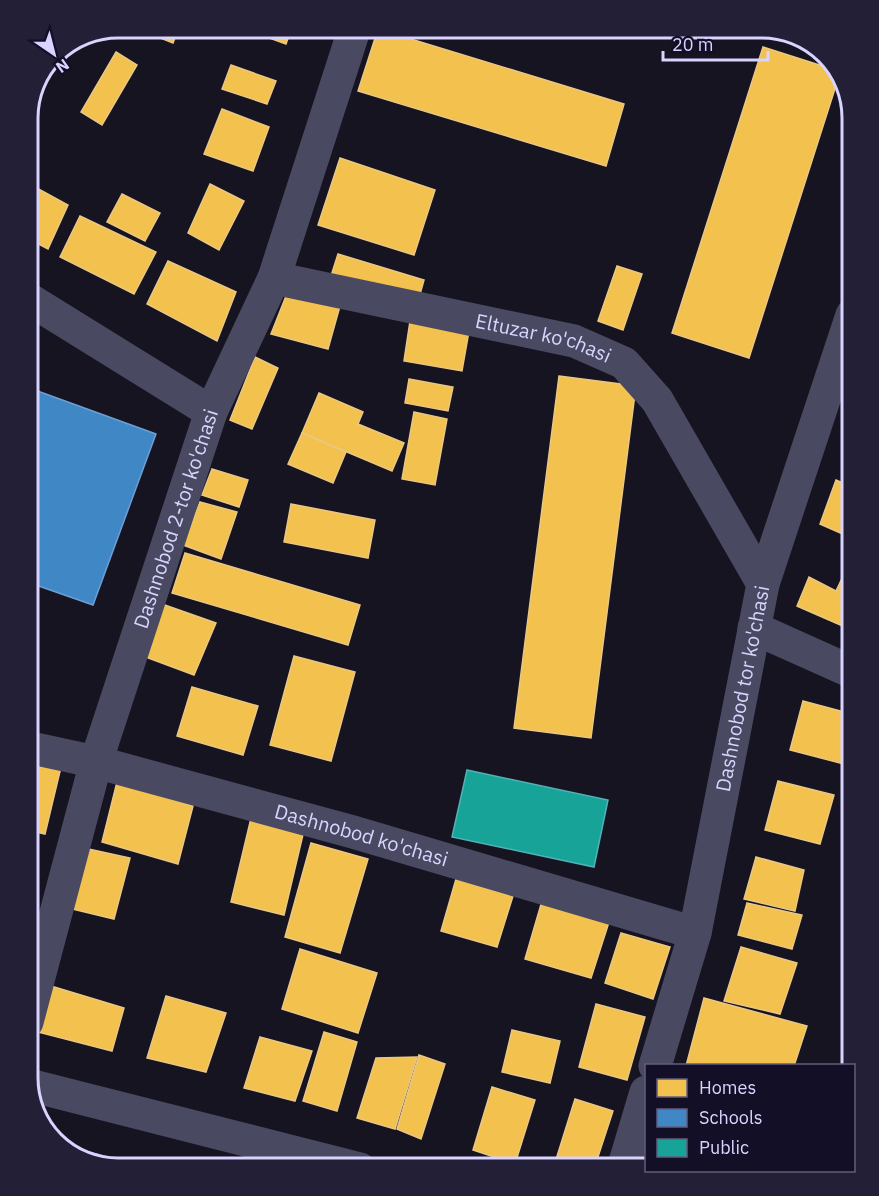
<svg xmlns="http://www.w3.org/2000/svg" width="879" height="1196" font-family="'IBM Plex Sans',sans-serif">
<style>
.homes{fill:#f2c14e;stroke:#eac783;stroke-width:1.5}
.schools{fill:#3f88c5;stroke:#6d9fd6;stroke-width:1.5}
.public{fill:#17a398;stroke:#51b2b7;stroke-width:1.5}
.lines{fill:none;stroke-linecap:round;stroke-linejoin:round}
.minor{stroke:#4a4962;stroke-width:33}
.labels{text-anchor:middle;stroke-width:6;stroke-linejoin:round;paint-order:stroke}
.street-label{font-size:20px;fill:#d9d4ff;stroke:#130f26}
.rim{fill:none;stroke:#d9d4ff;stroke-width:3}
</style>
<rect width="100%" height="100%" fill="#161421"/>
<g class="homes">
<path d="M133 27H179L173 43Z"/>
<path d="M239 27H292L286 44Z"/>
<path d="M378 29 624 104 606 166 358 91Z"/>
<path d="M763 47 838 71 840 73 749 358 672 333Z"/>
<path d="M116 52 137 65 102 125 81 112Z"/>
<path d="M231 65 276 81 267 104 222 89Z"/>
<path d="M222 109 269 127 253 171 204 154Z"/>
<path d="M340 158 435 190 414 255 318 225Z"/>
<path d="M210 184 244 201 219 250 188 233Z"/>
<path d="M33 186 68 205 48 249 27 238V198Z"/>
<path d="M122 194 160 213 145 241 107 222Z"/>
<path d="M80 216 156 252 134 294 60 257Z"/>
<path d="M338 254 424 280 417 305 330 279Z"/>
<path d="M168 261 236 292 217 341 147 304Z"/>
<path d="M617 266 642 274 623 330 598 321Z"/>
<path d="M288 291 340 306 328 349 271 334Z"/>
<path d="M410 321 469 331 462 371 404 361Z"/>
<path d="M255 357 278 368 252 429 230 420Z"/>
<path d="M559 376 636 386 591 738 514 728Z"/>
<path d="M409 379 453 387 448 411 405 403Z"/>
<path d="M319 393 363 412 358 424 404 443 392 471 302 433Z"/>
<path d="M414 412 447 419 435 485 402 479Z"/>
<path d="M302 433 346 452 333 483 288 464Z"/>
<path d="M212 469 248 480 239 507 202 495Z"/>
<path d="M836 480 852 487V538L820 524Z"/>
<path d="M200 502 237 512 221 559 183 545Z"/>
<path d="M291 504 375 520 368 558 284 542Z"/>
<path d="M185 553 360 605 348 645 172 593Z"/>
<path d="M846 570 852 573V630L797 606 809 577 836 591Z"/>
<path d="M162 604 216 623 194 675 143 656Z"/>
<path d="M294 656 355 672 331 761 270 745Z"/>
<path d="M192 687 258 706 243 755 177 736Z"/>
<path d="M803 701 852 714V738L844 764 790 750Z"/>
<path d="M27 759 61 767 45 834 27 830Z"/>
<path d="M778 781 834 795 820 844 765 830Z"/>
<path d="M117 782 193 806 178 864 102 842Z"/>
<path d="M252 814 305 826 284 915 231 902Z"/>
<path d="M852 818V859L843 857Z"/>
<path d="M311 843 368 859 340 953 285 937Z"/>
<path d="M84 848 130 858 114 919 68 908Z"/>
<path d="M756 857 804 870 795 911 744 899Z"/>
<path d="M27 863 36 865 27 898Z"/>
<path d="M456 879 513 896 497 947 441 931Z"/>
<path d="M542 901 610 919 591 978 525 959Z"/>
<path d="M747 903 802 915 792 949 738 935Z"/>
<path d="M621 933 670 947 653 999 605 983Z"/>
<path d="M741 947 797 963 780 1014 724 1001Z"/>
<path d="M300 949 377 973 358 1033 282 1009Z"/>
<path d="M51 986 124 1008 112 1051 38 1032Z"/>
<path d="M166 996 226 1013 206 1072 147 1058Z"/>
<path d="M704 998 807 1026 794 1066H686Z"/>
<path d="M596 1004 645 1017 627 1080 579 1067Z"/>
<path d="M512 1030 560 1041 550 1083 502 1072Z"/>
<path d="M324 1032 357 1042 337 1111 303 1101Z"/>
<path d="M260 1037 312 1051 295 1101 244 1088Z"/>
<path d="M419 1055 445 1064 421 1139 397 1129Z"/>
<path d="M417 1057 395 1129 357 1118 376 1058Z"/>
<path d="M492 1087 535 1100 515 1164 473 1150Z"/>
<path d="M575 1099 613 1111 594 1169H553Z"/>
</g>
<g class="schools">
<path d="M32 389 156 434 93 605 27 582V401Z"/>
<path d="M67 1146 141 1166 140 1169H112L72 1157 66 1150Z"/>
</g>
<path class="public" d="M467 770 608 800 594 867 452 837Z"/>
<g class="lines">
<g class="minor">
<path id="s1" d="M274 278 574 341 624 363 657 400 763 584"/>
<path d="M27 298 211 412"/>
<path d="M754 628 852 672"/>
<path id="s2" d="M27 747 96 762 353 832 695 933"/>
<path id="s3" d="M27 1022 96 762 211 412 274 278 355 27"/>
<path id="s4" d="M655 1066 695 933 763 584 852 315"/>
<path d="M29 1085 360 1169"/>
<path d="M623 1169 646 1092"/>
</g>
</g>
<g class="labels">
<g class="street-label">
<text dy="7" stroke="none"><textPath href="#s1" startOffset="276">Eltuzar ko'chasi</textPath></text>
<text dy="7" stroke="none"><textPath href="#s3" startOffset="525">Dashnobod 2-tor ko'chasi</textPath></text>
<text dy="7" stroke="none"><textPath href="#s4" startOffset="388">Dashnobod tor ko'chasi</textPath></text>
<text dy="7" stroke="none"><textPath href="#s2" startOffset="346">Dashnobod ko'chasi</textPath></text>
</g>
</g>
<path d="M0 0H879V1196H0ZM118 38H762A80 80 0 0 1 842 118V1078A80 80 0 0 1 762 1158H118A80 80 0 0 1 38 1078V118A80 80 0 0 1 118 38Z" fill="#231f37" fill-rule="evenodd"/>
<path class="rim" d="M118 38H762A80 80 0 0 1 842 118V1078A80 80 0 0 1 762 1158H118A80 80 0 0 1 38 1078V118A80 80 0 0 1 118 38Z"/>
<rect x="645" y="1064" width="210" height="108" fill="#130f26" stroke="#625e7d" stroke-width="1.5"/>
<rect x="657" y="1079" width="30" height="18" fill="#f2c14e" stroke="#625e7d" stroke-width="1.5"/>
<text x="699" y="1094" font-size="18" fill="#d9d4ff">Homes</text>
<rect x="657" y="1109" width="30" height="18" fill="#3f88c5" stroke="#625e7d" stroke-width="1.5"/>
<text x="699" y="1124" font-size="18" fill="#d9d4ff">Schools</text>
<rect x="657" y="1139" width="30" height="18" fill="#17a398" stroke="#625e7d" stroke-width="1.5"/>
<text x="699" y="1154" font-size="18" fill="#d9d4ff">Public</text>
<g transform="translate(54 54) rotate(145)" stroke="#130f26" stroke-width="4.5" paint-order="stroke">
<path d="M0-4.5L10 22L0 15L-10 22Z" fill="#d9d4ff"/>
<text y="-9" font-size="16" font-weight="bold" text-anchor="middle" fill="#d9d4ff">N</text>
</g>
<path d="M663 51v9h105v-9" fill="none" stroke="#d9d4ff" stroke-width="3"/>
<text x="672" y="51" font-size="18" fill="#d9d4ff" stroke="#130f26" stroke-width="4.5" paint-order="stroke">20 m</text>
</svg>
